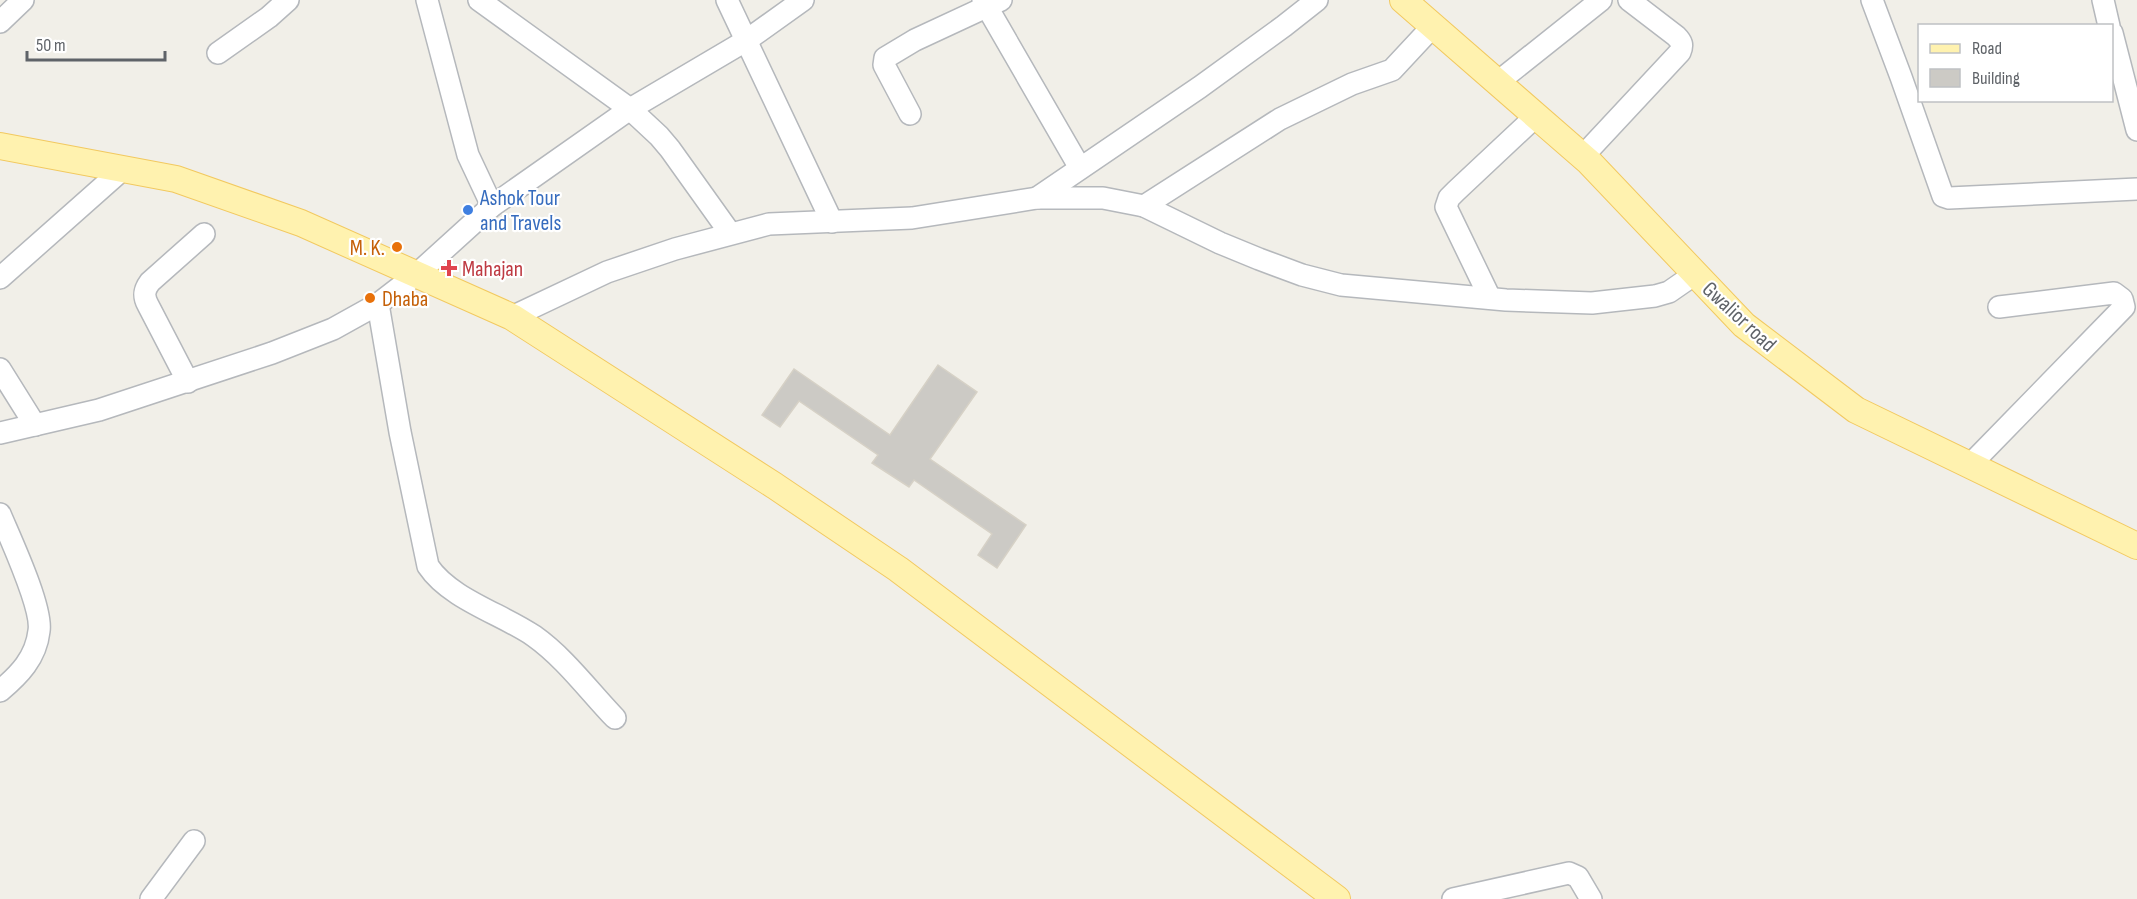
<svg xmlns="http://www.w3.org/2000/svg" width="2137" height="899" font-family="'Sofia Sans Condensed',sans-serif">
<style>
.building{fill:#cccac5;stroke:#d6d1c6;stroke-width:1.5}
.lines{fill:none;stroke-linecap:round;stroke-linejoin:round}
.minor-casing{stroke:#b5b8bc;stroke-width:24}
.major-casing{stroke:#f2c960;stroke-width:28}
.minor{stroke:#fff;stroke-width:21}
.major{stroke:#fff2af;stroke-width:26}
.shop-dot{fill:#3f7fe0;stroke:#fff;stroke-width:2}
.food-dot{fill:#e8710a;stroke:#fff;stroke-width:2}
.health-dot{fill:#e0444e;stroke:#fff;stroke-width:2}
.labels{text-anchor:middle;stroke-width:4.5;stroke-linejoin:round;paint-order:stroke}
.shop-label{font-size:22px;fill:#366cbe;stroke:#fff;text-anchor:start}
.food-label{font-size:22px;fill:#c56008;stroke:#fff;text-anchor:end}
.health-label{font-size:22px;fill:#be3a42;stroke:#fff;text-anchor:start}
.street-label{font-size:22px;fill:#5f6368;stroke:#fff}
</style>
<rect width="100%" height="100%" fill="#f1efe8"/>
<path class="building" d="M938 365 977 392 930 459 1026 525 997 568 978 555 992 534 914 480 909 487 872 463 878 455 799 401 780 427 762 415 794 369 890 435Z"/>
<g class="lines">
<defs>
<g id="minor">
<path d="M427 0 468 155 492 206"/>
<path d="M479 0 630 109 659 136 670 149 730 233"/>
<path d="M727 0 832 222"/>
<path d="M983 0 1080 168"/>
<path d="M1872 0 1901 77 1943 196 1949 198 2137 189"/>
<path d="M2103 0 2109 26"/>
<path d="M0 22 23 0"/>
<path d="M2112 33 2137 130"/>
<path d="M218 53 269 17 288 0"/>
<path d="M1498 82 1601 0"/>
<path d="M910 114 884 65 885 58 915 40 1001 0"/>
<path d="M1583 156 1680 52C1683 45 1682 42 1676 36L1629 0"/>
<path d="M1037 198 1200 87 1284 26 1317 0"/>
<path d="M1144 206 1280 119 1352 84 1392 70 1433 26"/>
<path d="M0 278 123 169"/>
<path d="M1490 298 1446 207 1449 198 1456 191 1536 116"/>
<path d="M378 304 400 432 428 566C450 599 502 614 534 636 565 658 589 691 615 718"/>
<path d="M512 317 607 272 675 249 769 224 912 218 1037 198H1103L1144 206 1220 243 1259 259 1302 275 1341 285 1506 300 1592 303 1655 296 1669 292 1695 274"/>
<path d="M0 369 35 425"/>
<path d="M188 382 148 305C143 296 144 290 150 282L204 234"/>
<path d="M0 433 99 410 272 353 333 329 378 304 417 274 492 206 630 109 747 40 803 0"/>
<path d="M1970 465 2124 307 2122 299 2114 293 1999 307"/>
<path d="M0 514C10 538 43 608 39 631 36 658 19 675 0 691"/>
<path d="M151 899 194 841"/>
<path d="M1453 899 1569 873 1578 877 1591 899"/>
</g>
<g id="major">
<path d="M1403 0 1589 162 1744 325 1856 410 2137 546"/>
<path d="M0 146 176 179 301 223 512 317 775 486 898 569 1337 899"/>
</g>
</defs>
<use href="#minor" class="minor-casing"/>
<use href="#major" class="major-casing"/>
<use href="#minor" class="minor"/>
<use href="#major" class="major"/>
</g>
<circle class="shop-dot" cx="468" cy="210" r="6"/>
<g class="food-dot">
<circle cx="397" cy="247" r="6"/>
<circle cx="370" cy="298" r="6"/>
</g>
<path class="health-dot" d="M446 259h6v6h6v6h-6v6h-6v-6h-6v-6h6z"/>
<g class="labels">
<g class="shop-label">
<text x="480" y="205">Ashok Tour<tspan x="480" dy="25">and Travels</tspan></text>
</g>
<g class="food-label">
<text x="385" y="255">M. K.</text>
<text x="382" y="306" text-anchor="start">Dhaba</text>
</g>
<g class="health-label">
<text x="462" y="276">Mahajan</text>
</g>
<g class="street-label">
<text transform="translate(1740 316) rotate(43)" y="8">Gwalior road</text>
</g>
</g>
<rect x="1918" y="24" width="195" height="78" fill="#ffffff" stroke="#bfc1c3" stroke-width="1.5"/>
<rect x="1930" y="44" width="30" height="9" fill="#fff2af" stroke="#bfc1c3" stroke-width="1.5"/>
<text x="1972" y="54" font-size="18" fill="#5f6368">Road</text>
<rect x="1930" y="69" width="30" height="18" fill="#cccac5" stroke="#bfc1c3" stroke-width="1.5"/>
<text x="1972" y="84" font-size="18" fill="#5f6368">Building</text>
<path d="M27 51v9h138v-9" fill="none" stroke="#5f6368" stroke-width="3"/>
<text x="36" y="51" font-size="18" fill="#5f6368" stroke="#ffffff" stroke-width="4.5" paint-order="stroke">50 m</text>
</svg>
